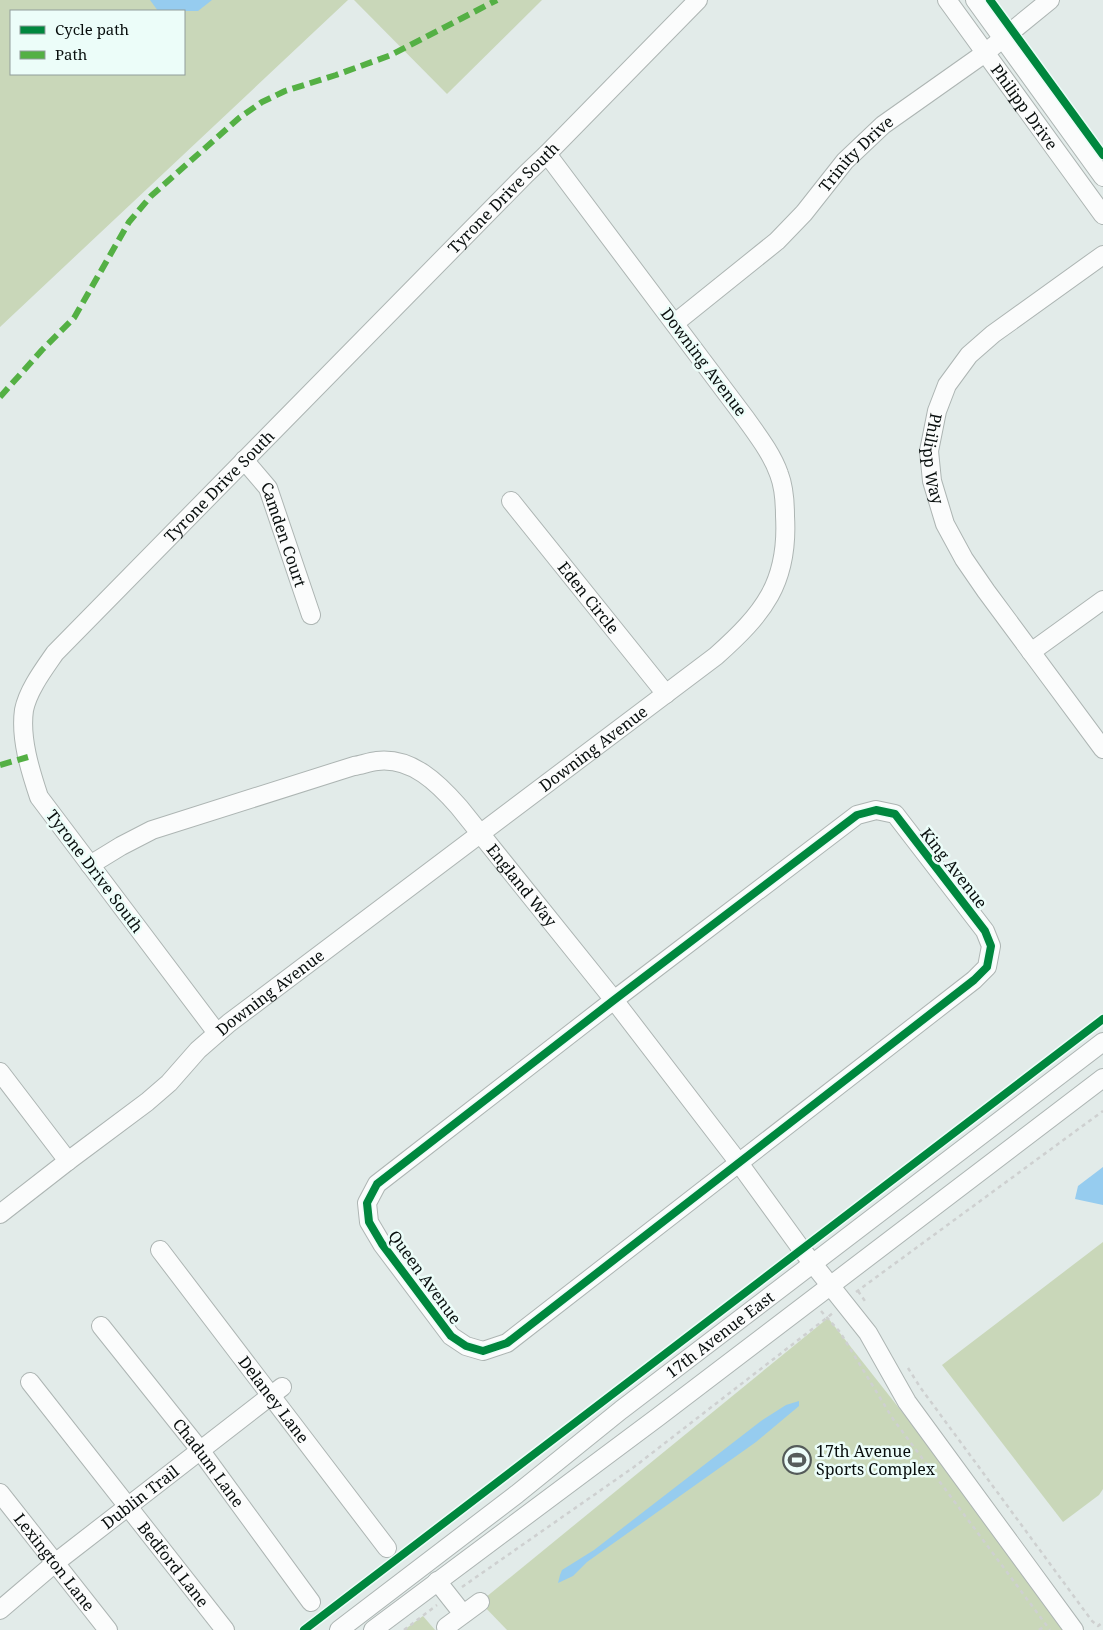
<svg xmlns="http://www.w3.org/2000/svg" width="1103" height="1630" font-family="'Noto Serif',serif">
<style>
.green{fill:#c9d7b9;fill-rule:evenodd}
.water{fill:#96ccef}
.lines{fill:none;stroke-linecap:round;stroke-linejoin:round}
.minor-casing{stroke:#adb5b3;stroke-width:20}
.path{stroke:#ced0d0;stroke-width:2.5;stroke-dasharray:4 4;stroke-linecap:butt}
.minor{stroke:#fbfcfc;stroke-width:18}
.quiet{stroke:#54b044;stroke-width:6;stroke-dasharray:12 6;stroke-linecap:butt}
.cycleway-casing{stroke:#ecfdf9;stroke-width:11}
.cycleway{stroke:#00873e;stroke-width:8}
.labels{text-anchor:middle;stroke-width:5;stroke-linejoin:round;paint-order:stroke}
.street-label{font-size:16px;fill:#080e0d;stroke:#ecfdf9}
.poi-label{font-size:16px;fill:#080e0d;stroke:#ecfdf9;text-anchor:start}
</style>
<rect width="100%" height="100%" fill="#e2ebe9"/>
<g class="green">
<path d="M0 0H348L0 327ZM11 11H184V74H11Z"/>
<path d="M354 0H542L447 94Z"/>
<path d="M1103 1242V1489L1099 1495 1063 1522 942 1365Z"/>
<path d="M828 1318 1074 1630H507L480 1602Z"/>
<path d="M423 1616 435 1630H404Z"/>
</g>
<g class="water">
<path d="M150 0H212L198 11H158Z"/>
<path d="M1103 1167V1205L1075 1199 1078 1186Z"/>
<path d="M799 1401V1406L756 1442 587 1562 573 1576 558 1583 560 1575 562 1570 594 1550 761 1421 786 1405Z"/>
</g>
<g class="lines">
<defs>
<g id="minor">
<path id="s1" d="M947 0 1103 215"/>
<path d="M975 0 1103 177"/>
<path id="s2" d="M1103 255 993 334 969 355 947 385 937 411 929 451 932 481 945 524 964 559 986 591 1103 749"/>
<path id="s3" d="M675 323 777 241 804 213 845 161 883 125 985 53 1050 0"/>
<path id="s4" d="M244 460 268 488 311 615"/>
<path id="s5" d="M511 501 666 694"/>
<path d="M1031 652 1103 600"/>
<path d="M876 810 895 814 985 931 991 946 987 967 974 980 507 1343 483 1351 466 1346 451 1336 382 1244 369 1222 367 1203 377 1184 614 1000 857 815Z"/>
<path id="s6" d="M90 865 121 846 152 830 354 766C361 765 369 762 377 761 412 757 438 783 459 807L614 1000 739 1163 802 1250 868 1333 907 1402 1074 1630"/>
<path id="s7" d="M217 1033 39 797C30 770 20 738 24 710 28 690 44 669 55 653L526 174 547 154 698 0"/>
<path d="M0 1072 68 1161"/>
<path id="s8" d="M0 1214 68 1161 147 1102 169 1083 198 1050 229 1023 716 656C763 614 789 583 785 516 785 502 784 487 779 474 772 454 758 436 746 419L547 154"/>
<path id="s9" d="M160 1250 387 1548"/>
<path id="s10" d="M101 1326 200 1450 311 1602"/>
<path id="s11" d="M30 1382 225 1630"/>
<path id="s12" d="M0 1493 108 1630"/>
<path d="M437 1581 463 1614"/>
<path id="s13" d="M0 1610 55 1563 282 1387"/>
<path d="M446 1627 480 1602"/>
<path id="s14" d="M339 1630 517 1494 621 1410 1103 1042"/>
<path d="M373 1630 658 1417 1103 1078"/>
</g>
</defs>
<use href="#minor" class="minor-casing"/>
<g class="path">
<path d="M858 1291 867 1304"/>
<path d="M856 1292 1103 1111"/>
<path d="M821 1311 840 1332 893 1419 1050 1630"/>
<path d="M908 1368 920 1387 1092 1621 1098 1626 1103 1622"/>
<path d="M462 1587 634 1467 833 1313"/>
<path d="M404 1630 437 1605"/>
<path d="M1039 1630 1046 1625"/>
</g>
<use href="#minor" class="minor"/>
<g class="quiet">
<path d="M0 397 42 350 74 318 129 222 151 196 239 118 262 102 285 91 336 75 391 55 497 0"/>
<path d="M0 765 28 757"/>
</g>
<defs>
<g id="cycleway">
<path d="M990 0 1103 155"/>
<path d="M876 810 895 814 985 931 991 946 987 967 974 980 507 1343 483 1351 466 1346 451 1336 382 1244 369 1222 367 1203 377 1184 614 1000 857 815Z"/>
<path d="M304 1630 1103 1019"/>
</g>
</defs>
<use href="#cycleway" class="cycleway-casing"/>
<use href="#cycleway" class="cycleway"/>
</g>
<defs>
<symbol id="stadium-ring" viewBox="-11 -11 22 22"><circle r="9.5" fill="#ecfdf9" stroke="#545b5a" stroke-width="1.5"/><path d="M0-5a6.5 5 0 1 0 0 10a6.5 5 0 1 0 0-10ZM-3.5-1.8h7v3.6h-7Z" fill="#545b5a"/></symbol>
</defs>
<g fill-rule="evenodd">
<use href="#stadium-ring" x="781" y="1444" width="32" height="32"/>
</g>
<g class="labels">
<g class="street-label">
<text dy="6" stroke="none"><textPath href="#s1" startOffset="132">Philipp Drive</textPath></text>
<text dy="6" stroke="none"><textPath href="#s3" startOffset="249">Trinity Drive</textPath></text>
<text dy="6" stroke="none"><textPath href="#s7" startOffset="1089">Tyrone Drive South</textPath></text>
<text transform="translate(704 362) rotate(53)" y="6">Downing Avenue</text>
<text dy="6" stroke="none"><textPath href="#s2" startOffset="281">Philipp Way</textPath></text>
<text dy="6" stroke="none"><textPath href="#s7" startOffset="684">Tyrone Drive South</textPath></text>
<text dy="6" stroke="none"><textPath href="#s4" startOffset="86">Camden Court</textPath></text>
<text dy="6" stroke="none"><textPath href="#s5" startOffset="124">Eden Circle</textPath></text>
<text dy="6" stroke="none"><textPath href="#s8" startOffset="755">Downing Avenue</textPath></text>
<text transform="translate(954 868) rotate(52)" y="6">King Avenue</text>
<text transform="translate(95 871) rotate(53)" y="6">Tyrone Drive South</text>
<text dy="6" stroke="none"><textPath href="#s6" startOffset="505">England Way</textPath></text>
<text dy="6" stroke="none"><textPath href="#s8" startOffset="350">Downing Avenue</textPath></text>
<text transform="translate(425 1277) rotate(54)" y="6">Queen Avenue</text>
<text dy="6" stroke="none"><textPath href="#s14" startOffset="482">17th Avenue East</textPath></text>
<text dy="6" stroke="none"><textPath href="#s9" startOffset="188">Delaney Lane</textPath></text>
<text dy="6" stroke="none"><textPath href="#s10" startOffset="174">Chadum Lane</textPath></text>
<text dy="6" stroke="none"><textPath href="#s13" startOffset="180">Dublin Trail</textPath></text>
<text dy="6" stroke="none"><textPath href="#s12" startOffset="88">Lexington Lane</textPath></text>
<text dy="6" stroke="none"><textPath href="#s11" startOffset="232">Bedford Lane</textPath></text>
</g>
<g class="poi-label">
<text x="816" y="1457">17th Avenue<tspan x="816" dy="18">Sports Complex</tspan></text>
</g>
</g>
<rect x="10" y="10" width="175" height="65" fill="#ecfdf9" stroke="#919d9b"/>
<rect x="20" y="26" width="25" height="8" fill="#00873e" stroke="#919d9b"/>
<text x="55" y="35" font-size="15" fill="#080e0d">Cycle path</text>
<rect x="20" y="51" width="25" height="8" fill="#54b044" stroke="#919d9b"/>
<text x="55" y="60" font-size="15" fill="#080e0d">Path</text>
</svg>
